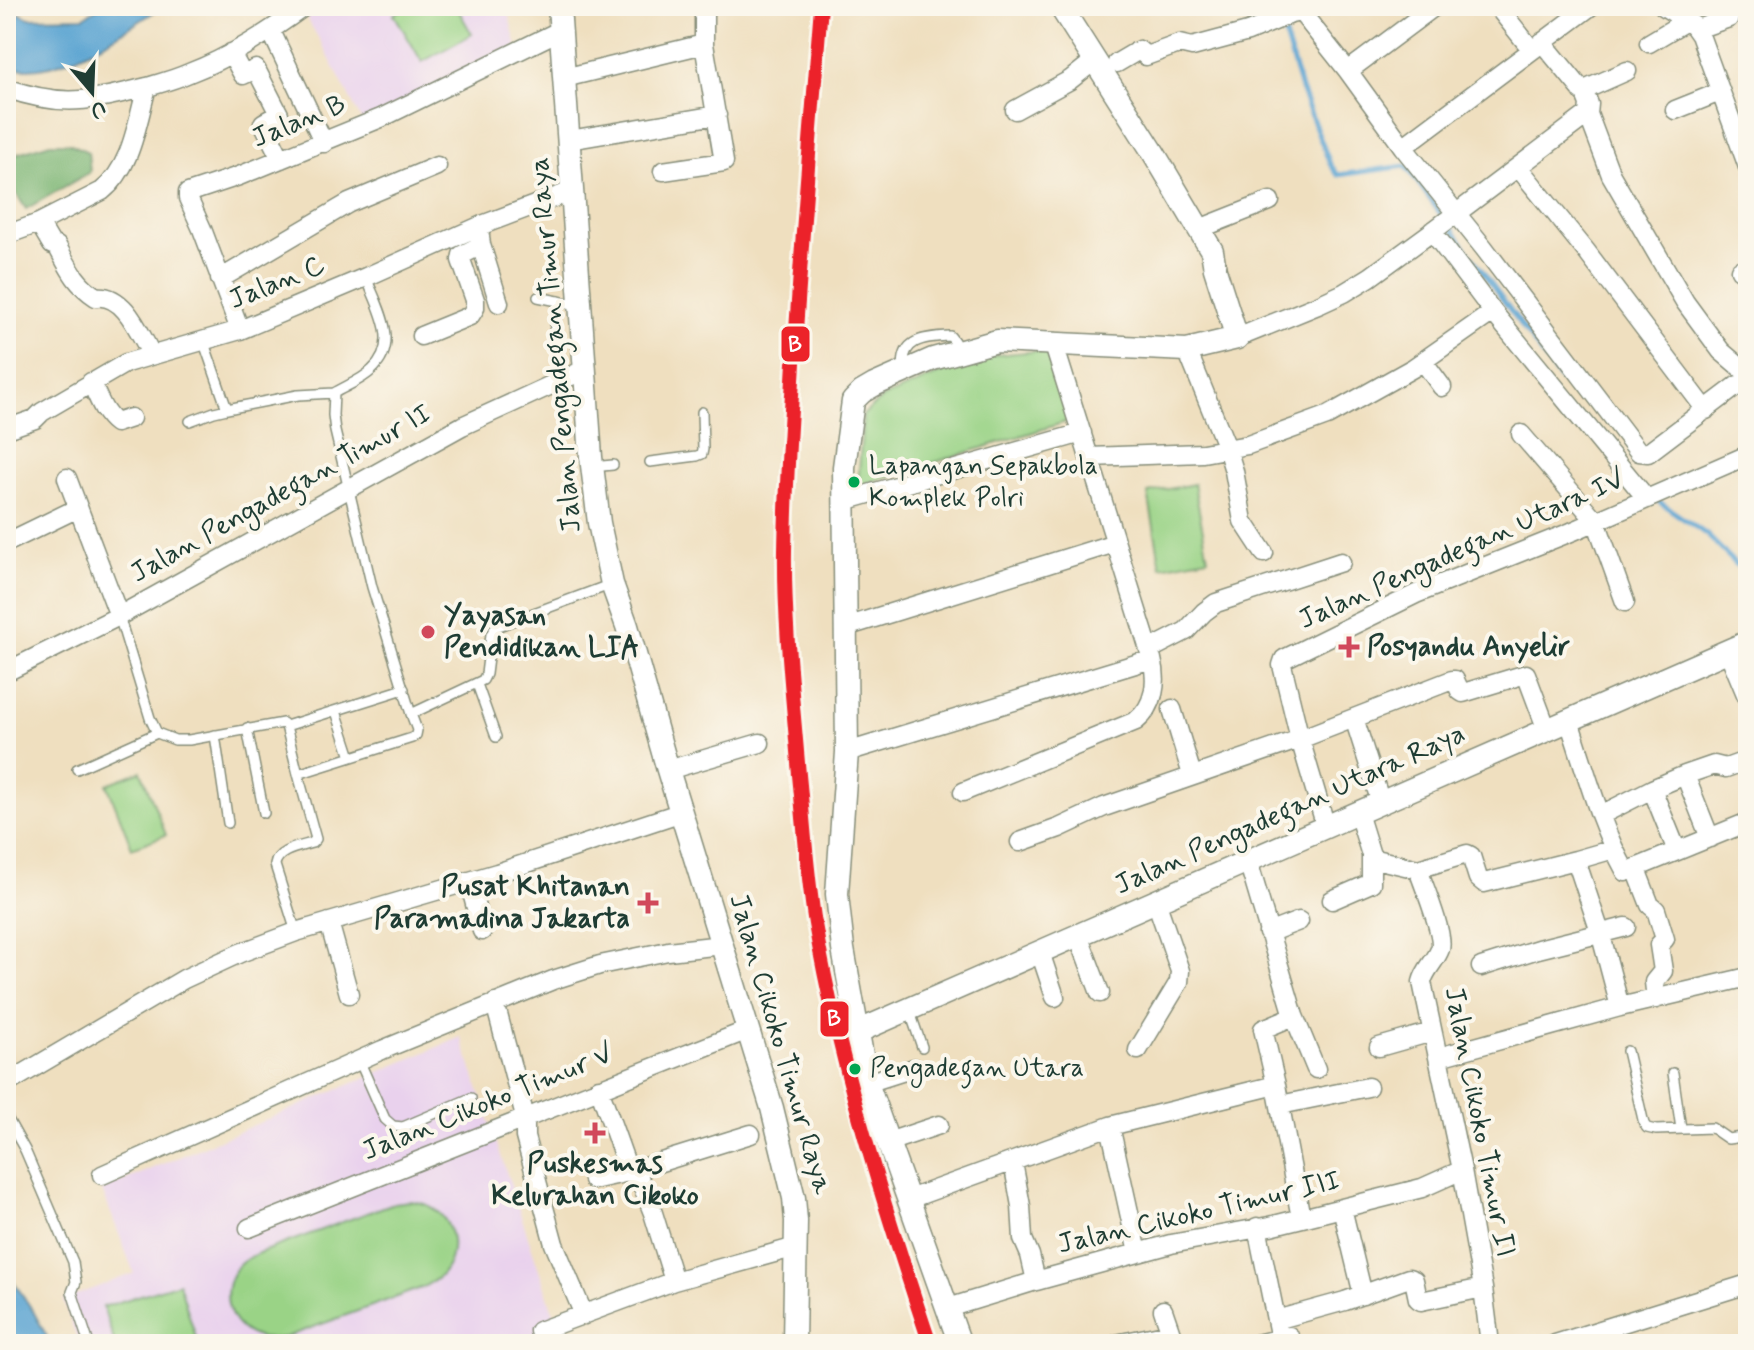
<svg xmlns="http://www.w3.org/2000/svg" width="1754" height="1350" font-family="Mynerve,sans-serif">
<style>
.built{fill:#e9d1ed}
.green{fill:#9ad386;stroke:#5c885d;stroke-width:2}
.forest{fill:#7bb573;stroke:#4d7954;stroke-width:2}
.water{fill:#59a3d1;stroke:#3c7082;stroke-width:2}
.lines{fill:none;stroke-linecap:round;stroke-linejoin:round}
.stream{stroke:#59a3d1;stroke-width:5}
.service-casing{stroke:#878e7a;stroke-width:12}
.minor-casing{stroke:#878e7a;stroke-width:21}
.tertiary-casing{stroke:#878e7a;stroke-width:25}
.service{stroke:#fff;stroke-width:9}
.minor{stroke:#fff;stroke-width:18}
.tertiary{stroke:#fff;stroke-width:22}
.rail-1-casing{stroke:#fbf7ec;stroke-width:20}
.rail-1{stroke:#ec2329;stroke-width:14}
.bus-dot{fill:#00a651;stroke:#fbf7ec;stroke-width:3}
.poi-dot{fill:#d1495b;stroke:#fbf7ec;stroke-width:3}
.labels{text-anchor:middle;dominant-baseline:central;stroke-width:8;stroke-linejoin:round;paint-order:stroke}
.bus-label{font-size:26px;fill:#1f3d34;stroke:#fbf7ec;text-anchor:start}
.street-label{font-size:28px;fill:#1f3d34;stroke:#fbf7ec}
.poi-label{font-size:28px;font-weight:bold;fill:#1f3d34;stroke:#fbf7ec;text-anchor:start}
.line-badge{stroke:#fbf7ec;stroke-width:3}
.badge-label{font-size:22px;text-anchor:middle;font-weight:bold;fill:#fff}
</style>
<rect width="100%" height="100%" fill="#fbf7ec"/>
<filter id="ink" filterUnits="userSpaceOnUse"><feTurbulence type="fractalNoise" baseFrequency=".0125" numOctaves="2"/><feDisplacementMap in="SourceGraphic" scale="16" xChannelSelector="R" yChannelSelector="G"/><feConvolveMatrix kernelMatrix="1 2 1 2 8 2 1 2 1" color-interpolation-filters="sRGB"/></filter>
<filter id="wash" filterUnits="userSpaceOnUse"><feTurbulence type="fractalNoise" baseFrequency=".006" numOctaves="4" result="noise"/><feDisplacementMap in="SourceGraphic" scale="32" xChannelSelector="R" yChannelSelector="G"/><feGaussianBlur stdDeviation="1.8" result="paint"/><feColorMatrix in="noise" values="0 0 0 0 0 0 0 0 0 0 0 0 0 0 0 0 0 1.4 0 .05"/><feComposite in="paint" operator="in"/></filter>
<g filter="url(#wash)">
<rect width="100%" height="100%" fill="#efdfbf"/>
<!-- built -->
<path class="built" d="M321,6H506L517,47L367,131L322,44L305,15Z
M461,1037L564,1344H79L63,1300L134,1273L102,1190Z"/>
<!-- green -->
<path class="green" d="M408,6H456L472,34L422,62L394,14Z
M1046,350L1069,421L858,486L863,415L882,398L958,366L987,356Z
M1194,484L1208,558L1161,567L1148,493Z
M141,771L166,835L132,848L107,784Z
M411,1201C417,1202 424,1203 429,1206C455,1220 460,1255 440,1276C436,1280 429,1283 424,1287L286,1337C275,1339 266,1340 255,1336C225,1326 218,1286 240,1264C244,1260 251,1257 256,1254L394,1203Z
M179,1283L198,1344H115L103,1307Z"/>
<!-- forest -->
<path class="forest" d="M50,143H69L88,152L90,172L26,209L6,178V157Z"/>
<!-- water -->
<path class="water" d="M101,6H164C123,30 54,84 6,65V7L29,18L84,17Z
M6,1270L33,1311L51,1344H6Z"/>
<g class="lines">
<!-- stream -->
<path class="stream" d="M1276,6L1301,89L1330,164L1338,175L1406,166L1443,217
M1449,225L1560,379
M1655,499L1707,535L1748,576"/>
</g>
</g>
<g filter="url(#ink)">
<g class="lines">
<!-- service casing -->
<g class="service-casing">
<path id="service" d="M366,277C378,308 401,343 372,370C362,380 346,386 334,393L333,415L335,431L372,587L411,714
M538,297L578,305
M553,339L559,301
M904,372C899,339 924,337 950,336L954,341L959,351
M227,409L298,395L334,393
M190,421L214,412L227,409L203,340
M650,462L697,456L702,454L703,449L702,412
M592,467L613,465
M119,616L150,718L157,733L175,740H189L283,723L286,726L298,774
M477,684L496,737
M336,711L351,757
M286,726L404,689
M247,728L264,813
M215,735L228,823
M77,769L157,733
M296,932L275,865C277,850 299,847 312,843L316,839L298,774L412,738L416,735L417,730L411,714L483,680L486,674L491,634L496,627L612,584
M909,1009L922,1047
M1627,1051L1644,1124L1647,1128L1656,1130L1712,1128L1728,1139L1742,1137
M359,1060L385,1119L393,1126L403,1127L471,1098
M1673,1073L1681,1129
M6,1116L25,1150L73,1262L76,1282L72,1292L89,1344
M1748,1136L1742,1137L1748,1164"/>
</g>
<!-- minor casing -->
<g class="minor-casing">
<path id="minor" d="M1497,6L1532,50
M1663,6L1693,25L1700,35L1748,167
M1301,12L1348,71L1403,147L1484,248L1639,452L1648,453L1738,385
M1697,29L1729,18
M271,31L324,143
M1649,43L1686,21
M231,53L243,75L256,69L279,114L263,123L281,159
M1117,63L1139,50L1146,56L1179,44L1192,47L1248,32L1291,14L1301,12L1309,6
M1348,71L1435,6
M564,78L704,44
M6,88C62,108 91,101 147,87
M1582,91L1627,71
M1015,110L1070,80L1094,61
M1675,110L1720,92
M1588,114L1611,175L1685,302L1721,351L1748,374
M569,140L717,115
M1403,147L1591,6
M1518,167L1586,251L1706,410
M663,171L724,162L704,44V6
M39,223L52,245L57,246C69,268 75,283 96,297C125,293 140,335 152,355
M1199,229L1270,201
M1432,231L1493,312L1647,499
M6,235L39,223L102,191C132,167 137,122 147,87C161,83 176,79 189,73C231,57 269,32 305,6
M480,236L481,245L499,303
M1740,270L1748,267
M220,279L349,203L437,166
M240,330L202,229L188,198V193L239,176L381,118L561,30
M421,336L470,316L475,308V300L461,260L462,255L481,245
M1237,338L1318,305L1344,293L1370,277L1437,228L1588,114L1589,104L1585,94L1542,42
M1187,350L1227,448L1234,471L1243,521L1264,553
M1423,361L1442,387
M91,382C98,397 103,413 116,423L131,418
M6,429L35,419L42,412L126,363L240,330L366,277L482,225L572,191
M1521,434L1596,521L1625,602
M1089,457L1203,453L1248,445L1327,416L1413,368L1493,312
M67,478L119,616
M844,501L1082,433
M6,543L78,508
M846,640L849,626L1115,543
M1149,650L1186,631L1204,612L1216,603L1341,562
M1728,651L1748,699
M6,672L119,616L462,426L586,369
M1172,709L1192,775
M1354,718L1381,803
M1569,721C1586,771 1600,826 1626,872L1748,822
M847,752L1152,659
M668,770L760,743
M1685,775L1710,838
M1652,789L1677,851
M963,792L1136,721C1155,706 1158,681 1152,659L1053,342
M1358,813L1371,855L1375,859L1418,869C1423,884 1445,936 1440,949C1436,961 1425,969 1422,982L1462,1170L1483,1288L1490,1344
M1601,815L1652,789L1685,775L1714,765L1726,768L1748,760
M1326,827L1300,739L1282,665L1284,659L1416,594L1571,532L1748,455
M1020,842L1059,828L1104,807L1300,739L1452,680H1455L1460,691L1463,693L1526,674L1547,730
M1576,860L1600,932L1620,1007
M1248,861L1294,1016L1263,1029L1276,1085
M1418,869L1467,854L1471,856L1478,878L1484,883L1576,860L1614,849
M1636,869L1650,905L1656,910L1665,939L1659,945L1663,971L1654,982L1656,999
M469,881L482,931
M1332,900L1371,883V855
M329,922L349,994
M1268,933L1299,921
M1078,935L1100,993
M1040,952L1055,997
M1481,967L1538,949L1626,927
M495,1003L525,1117V1137L554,1244L584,1315
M1294,1016L1316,1069
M1379,1047L1432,1032
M1138,1050L1179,982L1180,971L1156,901
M1439,1057L1620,1007L1748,977
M867,1083L914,1068
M6,1084L184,979L240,953L296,932L497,873L682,812
M599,1088L629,1172
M1280,1105L1368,1087
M1110,1126L1138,1253
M888,1142L939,1125
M1013,1162L1021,1206L1023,1239L1030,1255L1036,1281
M636,1170L653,1213L674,1281
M102,1175L382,1050L553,980L600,965L668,951L722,945
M593,1180L629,1172L751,1134
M909,1199L1110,1126L1276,1085L1301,1218
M1342,1208L1363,1295
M1257,1227L1280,1339
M249,1228L748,1030
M948,1308L1036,1281L1171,1244L1270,1226L1422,1188L1462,1170
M1163,1310L1174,1342
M1276,1320L1345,1301L1409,1278L1414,1280L1418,1299L1421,1301L1483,1288
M539,1331L674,1281L796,1247
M1116,1344L1170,1333
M1257,1344L1289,1336
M1555,1344L1748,1284"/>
</g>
<!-- tertiary casing -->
<g class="tertiary-casing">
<path id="tertiary" d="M559,6L591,457L599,523L612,584L627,626L668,770L772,1108L794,1198L796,1221L794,1344
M857,1032L1748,642
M960,1344L867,1083L843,949L837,894L847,752L844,467L853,401L862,392L874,385L933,359L997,341L1187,350L1237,338L1215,269L1212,251L1153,152L1060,6"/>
</g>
<!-- service -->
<use href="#service" class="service"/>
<!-- minor -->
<use href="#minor" class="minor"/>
<!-- tertiary -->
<use href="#tertiary" class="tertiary"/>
<!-- rail-1 casing -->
<g class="rail-1-casing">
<path id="rail-1" d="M821,6C811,131 800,255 793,380C789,436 786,493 785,550C784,625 793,700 799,775C804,824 807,874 815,924C840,1068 884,1206 930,1344"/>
</g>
<!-- rail-1 -->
<use href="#rail-1" class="rail-1"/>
</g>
</g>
<!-- markers -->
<g class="bus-dot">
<circle cx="854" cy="482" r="7"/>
<circle cx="855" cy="1069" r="7"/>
</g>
<g class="poi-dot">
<circle cx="428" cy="632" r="8"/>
<path d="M1345 635h8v8h8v8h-8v8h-8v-8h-8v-8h8z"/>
<path d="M644 891h8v8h8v8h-8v8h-8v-8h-8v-8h8z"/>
<path d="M591 1121h8v8h8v8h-8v8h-8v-8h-8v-8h8z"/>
</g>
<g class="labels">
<!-- bus labels -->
<g class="bus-label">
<text x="869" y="467">Lapangan Sepakbola<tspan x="869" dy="32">Komplek Polri</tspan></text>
<text x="870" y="1069">Pengadegan Utara</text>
</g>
<!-- street labels -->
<g class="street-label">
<text transform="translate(299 122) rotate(-22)">Jalan B</text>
<text transform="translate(277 283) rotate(-22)">Jalan C</text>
<text transform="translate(556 345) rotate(-95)">Jalan Pengadegan Timur Raya</text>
<text transform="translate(281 494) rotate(-29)">Jalan Pengadegan Timur II</text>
<text transform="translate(1462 550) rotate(-24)">Jalan Pengadegan Utara IV</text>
<text transform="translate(1290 810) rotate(-24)">Jalan Pengadegan Utara Raya</text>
<text transform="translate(780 1044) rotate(74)">Jalan Cikoko Timur Raya</text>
<text transform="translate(488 1103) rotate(-22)">Jalan Cikoko Timur V</text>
<text transform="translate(1479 1122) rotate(79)">Jalan Cikoko Timur II</text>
<text transform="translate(1199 1213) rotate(-13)">Jalan Cikoko Timur III</text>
</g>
<!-- poi labels -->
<g class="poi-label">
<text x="444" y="616">Yayasan<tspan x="444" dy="32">Pendidikan LIA</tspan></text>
<text x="1367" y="647">Posyandu Anyelir</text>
<text x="630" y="887" text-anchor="end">Pusat Khitanan<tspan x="630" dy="32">Paramadina Jakarta</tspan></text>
<text x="595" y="1164" text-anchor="middle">Puskesmas<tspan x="595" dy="32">Kelurahan Cikoko</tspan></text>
</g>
</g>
<g class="line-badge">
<rect x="780" y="325" width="31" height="38" rx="8" fill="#ec2329"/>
<rect x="819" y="1000" width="31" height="38" rx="8" fill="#ec2329"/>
</g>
<g class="badge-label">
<text x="795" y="352">B</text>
<text x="834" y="1026">B</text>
</g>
<!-- margin -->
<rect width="1754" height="1350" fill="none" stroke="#fbf7ec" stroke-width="32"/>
<!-- north arrow -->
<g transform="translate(92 92) rotate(161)" stroke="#fbf7ec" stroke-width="6" paint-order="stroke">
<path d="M0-6L14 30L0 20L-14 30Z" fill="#1f3d34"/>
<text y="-12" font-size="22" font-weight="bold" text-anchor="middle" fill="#1f3d34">U</text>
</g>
</svg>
